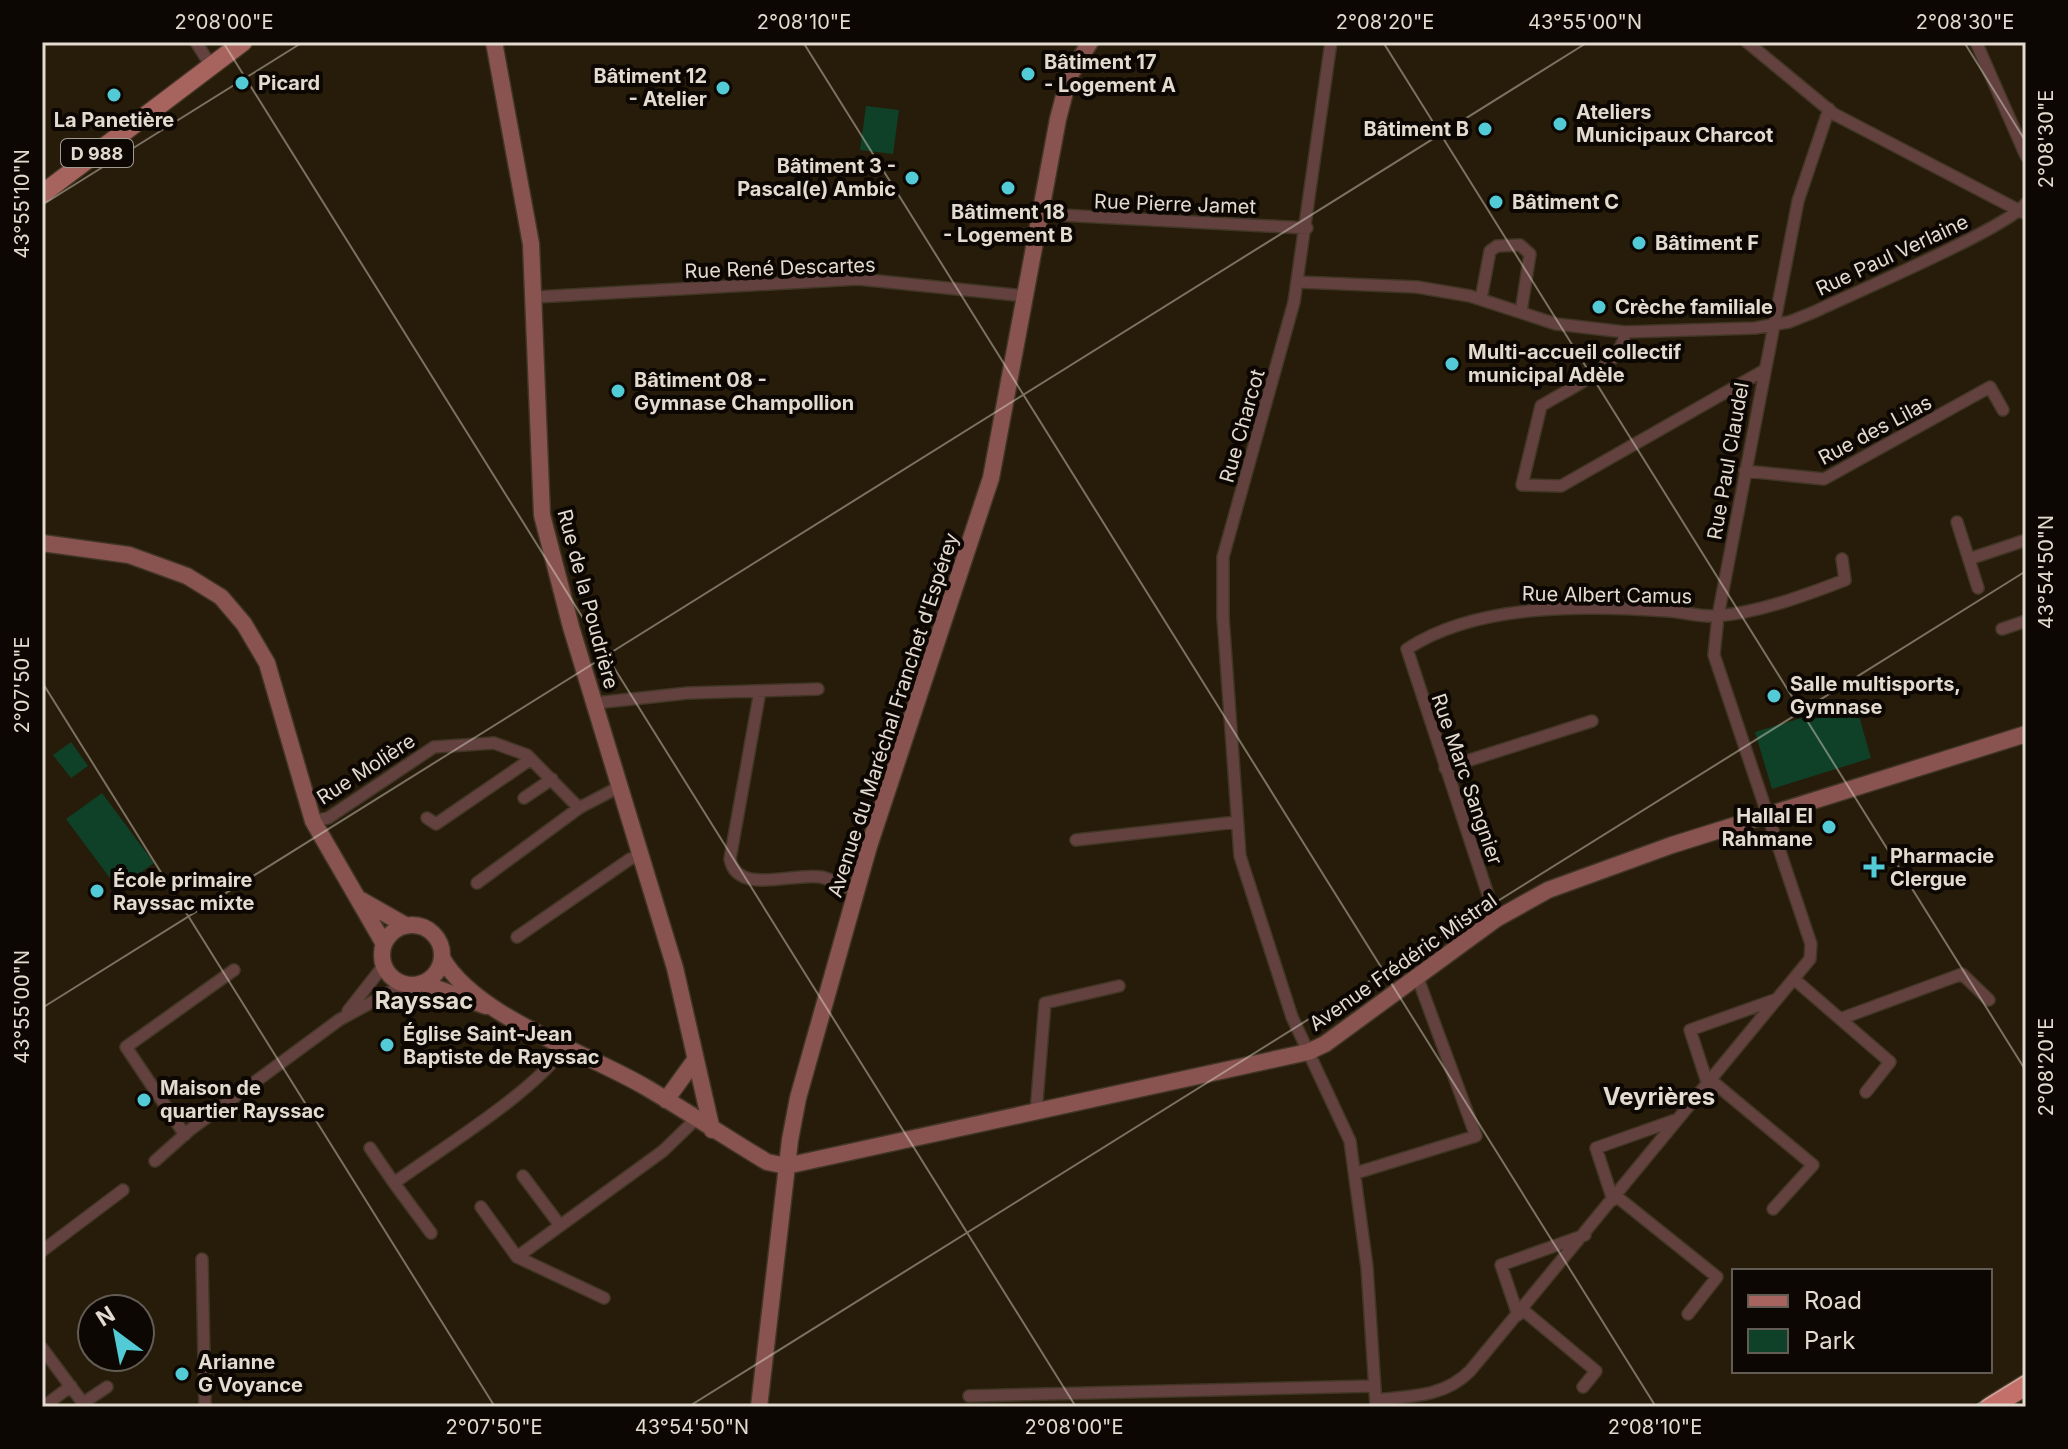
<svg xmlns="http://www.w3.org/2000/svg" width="2068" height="1449" font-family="Inter,sans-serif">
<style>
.green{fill:#0f4128}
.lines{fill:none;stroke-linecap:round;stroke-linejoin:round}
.stream{stroke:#4e8b97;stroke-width:4}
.street-casing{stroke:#413625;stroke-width:14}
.secondary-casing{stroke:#413625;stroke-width:19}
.primary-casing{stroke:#413625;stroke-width:21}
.highway-casing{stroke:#413625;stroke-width:23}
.street{stroke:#63413e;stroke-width:11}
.secondary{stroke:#895450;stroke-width:16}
.primary{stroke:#a7635d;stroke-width:18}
.highway{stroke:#c27069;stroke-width:20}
.ticks{fill:none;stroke:#e3dbd0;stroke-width:2;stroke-opacity:0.45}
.poi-dot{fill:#52cbd7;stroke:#0c0702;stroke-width:3}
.labels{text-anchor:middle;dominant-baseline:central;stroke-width:8;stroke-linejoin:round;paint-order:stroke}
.shield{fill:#0c0702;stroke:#a29b92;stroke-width:2}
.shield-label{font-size:18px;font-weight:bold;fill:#e3dbd0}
.poi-label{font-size:20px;font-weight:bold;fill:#e3dbd0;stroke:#0c0702;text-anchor:start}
.street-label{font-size:20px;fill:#e3dbd0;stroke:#0c0702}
.quarter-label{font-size:24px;font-weight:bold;fill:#e3dbd0;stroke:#0c0702}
.neatline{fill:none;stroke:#e3dbd0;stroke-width:3}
.ticks-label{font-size:20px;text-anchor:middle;fill:#e3dbd0}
</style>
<rect width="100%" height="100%" fill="#271b09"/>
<!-- green -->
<path class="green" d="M866,106L899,110L893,154L860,150Z
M1855,702L1871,758L1772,789L1755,732Z
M71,742L88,766L71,778L53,755Z
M102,793L154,863L118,889L66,819Z"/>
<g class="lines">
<!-- stream -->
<path class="stream" d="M1894,1407H1905"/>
<!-- street casing -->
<g class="street-casing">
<path id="street" d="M196,42L211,66
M1331,42L1294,302L1223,557V617L1240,856L1292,1017L1350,1141L1367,1267L1376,1405
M1747,42L1834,114L2024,213
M1976,42L2026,156
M1041,214L1307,228
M1298,282L1417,287L1470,296L1556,324L1625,332L1755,328L1789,322L1814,312C1849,295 2012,226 2026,203
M536,297L858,279L1026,296
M1481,299L1490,251L1497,246L1520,245L1530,254L1521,312
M1625,332C1621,368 1569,388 1541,406L1522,485L1561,486L1763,371
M1745,471L1824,479L1990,387L2003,410
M1957,522L1978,588
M1969,559L2026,540
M2002,629L2026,621
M760,691L730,859C737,896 794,872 821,877C832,879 845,887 856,891
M595,703L688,693L818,689
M1445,768L1592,721
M524,798L552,779
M427,818L436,824L531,759
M313,821L328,818L434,747L494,743L527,755L579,808L619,787
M1076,840L1237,822
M477,883L579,808
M1496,919L1407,649C1476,603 1586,605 1668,611C1684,612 1700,617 1716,616C1758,613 1806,595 1845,580L1842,559
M517,937L630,859L641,856
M1794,979L1890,1062L1866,1092
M348,1011L384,965
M1840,1019L1962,974L1989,1000
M1712,1081L1813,1165L1773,1209
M1708,1085L1690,1030L1777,999
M1036,1112L1045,1003L1119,986
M185,1135L126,1047L234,970
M370,1148L394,1183
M155,1161L191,1129L339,1020L405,984
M1356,1173L1476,1136L1417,976
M523,1176L559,1224
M1616,1196L1717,1277L1688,1314
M1613,1200L1596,1148L1678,1119
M481,1207L517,1257
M431,1233L394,1183C439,1150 539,1089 565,1046
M42,1251L123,1190
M202,1259L205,1407
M604,1298L517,1257L663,1151L696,1119
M1523,1310L1596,1371L1583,1387
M1518,1315L1501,1265L1585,1235
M42,1348L83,1403L107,1387
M969,1396L1375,1386
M1376,1400C1412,1396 1444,1397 1470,1371L1810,959L1811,944L1714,655L1718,616L1798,201L1829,109
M43,1407L71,1386"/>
</g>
<!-- secondary casing -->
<g class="secondary-casing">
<path id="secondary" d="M494,42L531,244L542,515L571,627L675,968L712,1130
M42,543L129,555L187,576L221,597L244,624L267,663L313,821L384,944
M361,900L405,925
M382 955a30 30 0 1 1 60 0a30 30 0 1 1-60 0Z
M442,958C476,1018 589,1053 647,1088C688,1112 727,1138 767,1162L786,1166L1308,1052L1325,1044L1496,919L1548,890L1672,845L2026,734
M422,983L486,1006
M666,1100L695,1060
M759,1407L790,1140L798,1098L869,846L991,478L1058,119L1069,77L1090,42"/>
</g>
<!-- primary casing -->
<g class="primary-casing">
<path id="primary" d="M42,194L243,42"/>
</g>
<!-- highway casing -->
<g class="highway-casing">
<path id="highway" d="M1990,1407L2026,1385"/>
</g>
<!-- street -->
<use href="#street" class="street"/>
<!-- secondary -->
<use href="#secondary" class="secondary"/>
<!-- primary -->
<use href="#primary" class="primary"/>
<!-- highway -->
<use href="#highway" class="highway"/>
</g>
<!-- ticks -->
<path class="ticks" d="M223,42L1076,1407M803,42L1656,1407M1383,42L2026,1071M1964,42L2026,142M42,205L303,42M42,682L495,1407M42,1008L1588,42M688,1407L2026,571M1973,1407L2026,1374"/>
<!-- markers -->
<g class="poi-dot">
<circle cx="1028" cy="74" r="8"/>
<circle cx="242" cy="83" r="8"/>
<circle cx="723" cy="88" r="8"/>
<circle cx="114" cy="95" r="8"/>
<circle cx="1560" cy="124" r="8"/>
<circle cx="1485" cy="129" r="8"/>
<circle cx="912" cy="178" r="8"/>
<circle cx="1008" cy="188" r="8"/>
<circle cx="1496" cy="202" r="8"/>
<circle cx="1639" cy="243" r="8"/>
<circle cx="1599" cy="307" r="8"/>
<circle cx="1452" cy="364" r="8"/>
<circle cx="618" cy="391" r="8"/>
<circle cx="1774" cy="696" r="8"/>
<circle cx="1829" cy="827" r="8"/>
<path d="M1870 855h8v8h8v8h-8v8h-8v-8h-8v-8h8z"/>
<circle cx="97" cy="891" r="8"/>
<circle cx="387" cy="1045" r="8"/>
<circle cx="144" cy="1100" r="8"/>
<circle cx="182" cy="1374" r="8"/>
</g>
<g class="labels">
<!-- shield labels -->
<rect class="shield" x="61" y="139" width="72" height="28" rx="6"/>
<g class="shield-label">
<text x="97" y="153">D 988</text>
</g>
<!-- poi labels -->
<g class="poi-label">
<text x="1044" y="62">Bâtiment 17<tspan x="1044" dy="23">- Logement A</tspan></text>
<text x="707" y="76" text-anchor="end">Bâtiment 12<tspan x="707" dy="23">- Atelier</tspan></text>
<text x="258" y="83">Picard</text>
<text x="1576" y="112">Ateliers<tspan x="1576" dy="23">Municipaux Charcot</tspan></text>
<text x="114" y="120" text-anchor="middle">La Panetière</text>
<text x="1469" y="129" text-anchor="end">Bâtiment B</text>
<text x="896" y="166" text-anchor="end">Bâtiment 3 -<tspan x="896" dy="23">Pascal(e) Ambic</tspan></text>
<text x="1512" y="202">Bâtiment C</text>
<text x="1008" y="212" text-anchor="middle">Bâtiment 18<tspan x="1008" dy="23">- Logement B</tspan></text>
<text x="1655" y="243">Bâtiment F</text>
<text x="1615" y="307">Crèche familiale</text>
<text x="1468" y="352">Multi-accueil collectif<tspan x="1468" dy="23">municipal Adèle</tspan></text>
<text x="634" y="380">Bâtiment 08 -<tspan x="634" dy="23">Gymnase Champollion</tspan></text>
<text x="1790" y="684">Salle multisports,<tspan x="1790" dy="23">Gymnase</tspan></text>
<text x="1813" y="816" text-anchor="end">Hallal El<tspan x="1813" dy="23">Rahmane</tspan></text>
<text x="1890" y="856">Pharmacie<tspan x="1890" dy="23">Clergue</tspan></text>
<text x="113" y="880">École primaire<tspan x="113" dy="23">Rayssac mixte</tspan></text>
<text x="403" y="1034">Église Saint-Jean<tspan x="403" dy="23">Baptiste de Rayssac</tspan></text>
<text x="160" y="1088">Maison de<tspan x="160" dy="23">quartier Rayssac</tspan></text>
<text x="198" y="1362">Arianne<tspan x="198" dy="23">G Voyance</tspan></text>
</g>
<!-- street labels -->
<g class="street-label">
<text transform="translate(1175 204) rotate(2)">Rue Pierre Jamet</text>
<text transform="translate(1892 255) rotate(-25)">Rue Paul Verlaine</text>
<text transform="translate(780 268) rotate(-2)">Rue René Descartes</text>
<text transform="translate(1242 426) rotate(-74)">Rue Charcot</text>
<text transform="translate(1875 430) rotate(-28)">Rue des Lilas</text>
<text transform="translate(1728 461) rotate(-80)">Rue Paul Claudel</text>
<text transform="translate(1607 595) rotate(1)">Rue Albert Camus</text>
<text transform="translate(588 599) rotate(75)">Rue de la Poudrière</text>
<text transform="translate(893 715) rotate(-72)">Avenue du Maréchal Franchet d'Espérey</text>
<text transform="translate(366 769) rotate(-33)">Rue Molière</text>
<text transform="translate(1467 779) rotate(71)">Rue Marc Sangnier</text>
<text transform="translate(1403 962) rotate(-35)">Avenue Frédéric Mistral</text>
</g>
<!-- quarter labels -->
<g class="quarter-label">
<text x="424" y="1000">Rayssac</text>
<text x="1659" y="1096">Veyrières</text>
</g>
</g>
<!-- border -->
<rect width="2068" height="1449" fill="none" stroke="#0c0702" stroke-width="88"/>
<!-- legend -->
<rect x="1732" y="1269" width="260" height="104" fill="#0c0702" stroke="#625c54" stroke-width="2"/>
<rect x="1748" y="1295" width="40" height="12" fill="#a7635d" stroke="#625c54" stroke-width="2"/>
<text x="1804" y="1309" font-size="24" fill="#e3dbd0">Road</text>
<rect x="1748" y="1329" width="40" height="24" fill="#0f4128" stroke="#625c54" stroke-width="2"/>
<text x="1804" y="1349" font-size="24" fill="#e3dbd0">Park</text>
<!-- north arrow -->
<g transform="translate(116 1333) rotate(328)"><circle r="38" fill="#0c0702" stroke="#625c54" stroke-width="2"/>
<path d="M0-6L14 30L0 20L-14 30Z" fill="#52cbd7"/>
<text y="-12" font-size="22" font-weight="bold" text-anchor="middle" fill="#e3dbd0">N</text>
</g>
<rect x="44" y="44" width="1980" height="1361" class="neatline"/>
<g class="ticks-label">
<text x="224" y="29">2°08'00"E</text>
<text x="804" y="29">2°08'10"E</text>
<text x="1385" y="29">2°08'20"E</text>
<text x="1585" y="29">43°55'00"N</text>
<text x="1965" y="29">2°08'30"E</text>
<text transform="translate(2046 139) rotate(-90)" y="7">2°08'30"E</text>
<text transform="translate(22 204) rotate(-90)" y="7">43°55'10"N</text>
<text transform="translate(2046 572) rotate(-90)" y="7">43°54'50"N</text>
<text transform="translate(22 685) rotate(-90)" y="7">2°07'50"E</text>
<text transform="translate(22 1007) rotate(-90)" y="7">43°55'00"N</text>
<text transform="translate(2046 1067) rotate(-90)" y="7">2°08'20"E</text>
<text x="494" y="1434">2°07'50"E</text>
<text x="692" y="1434">43°54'50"N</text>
<text x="1074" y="1434">2°08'00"E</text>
<text x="1655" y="1434">2°08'10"E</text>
</g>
</svg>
